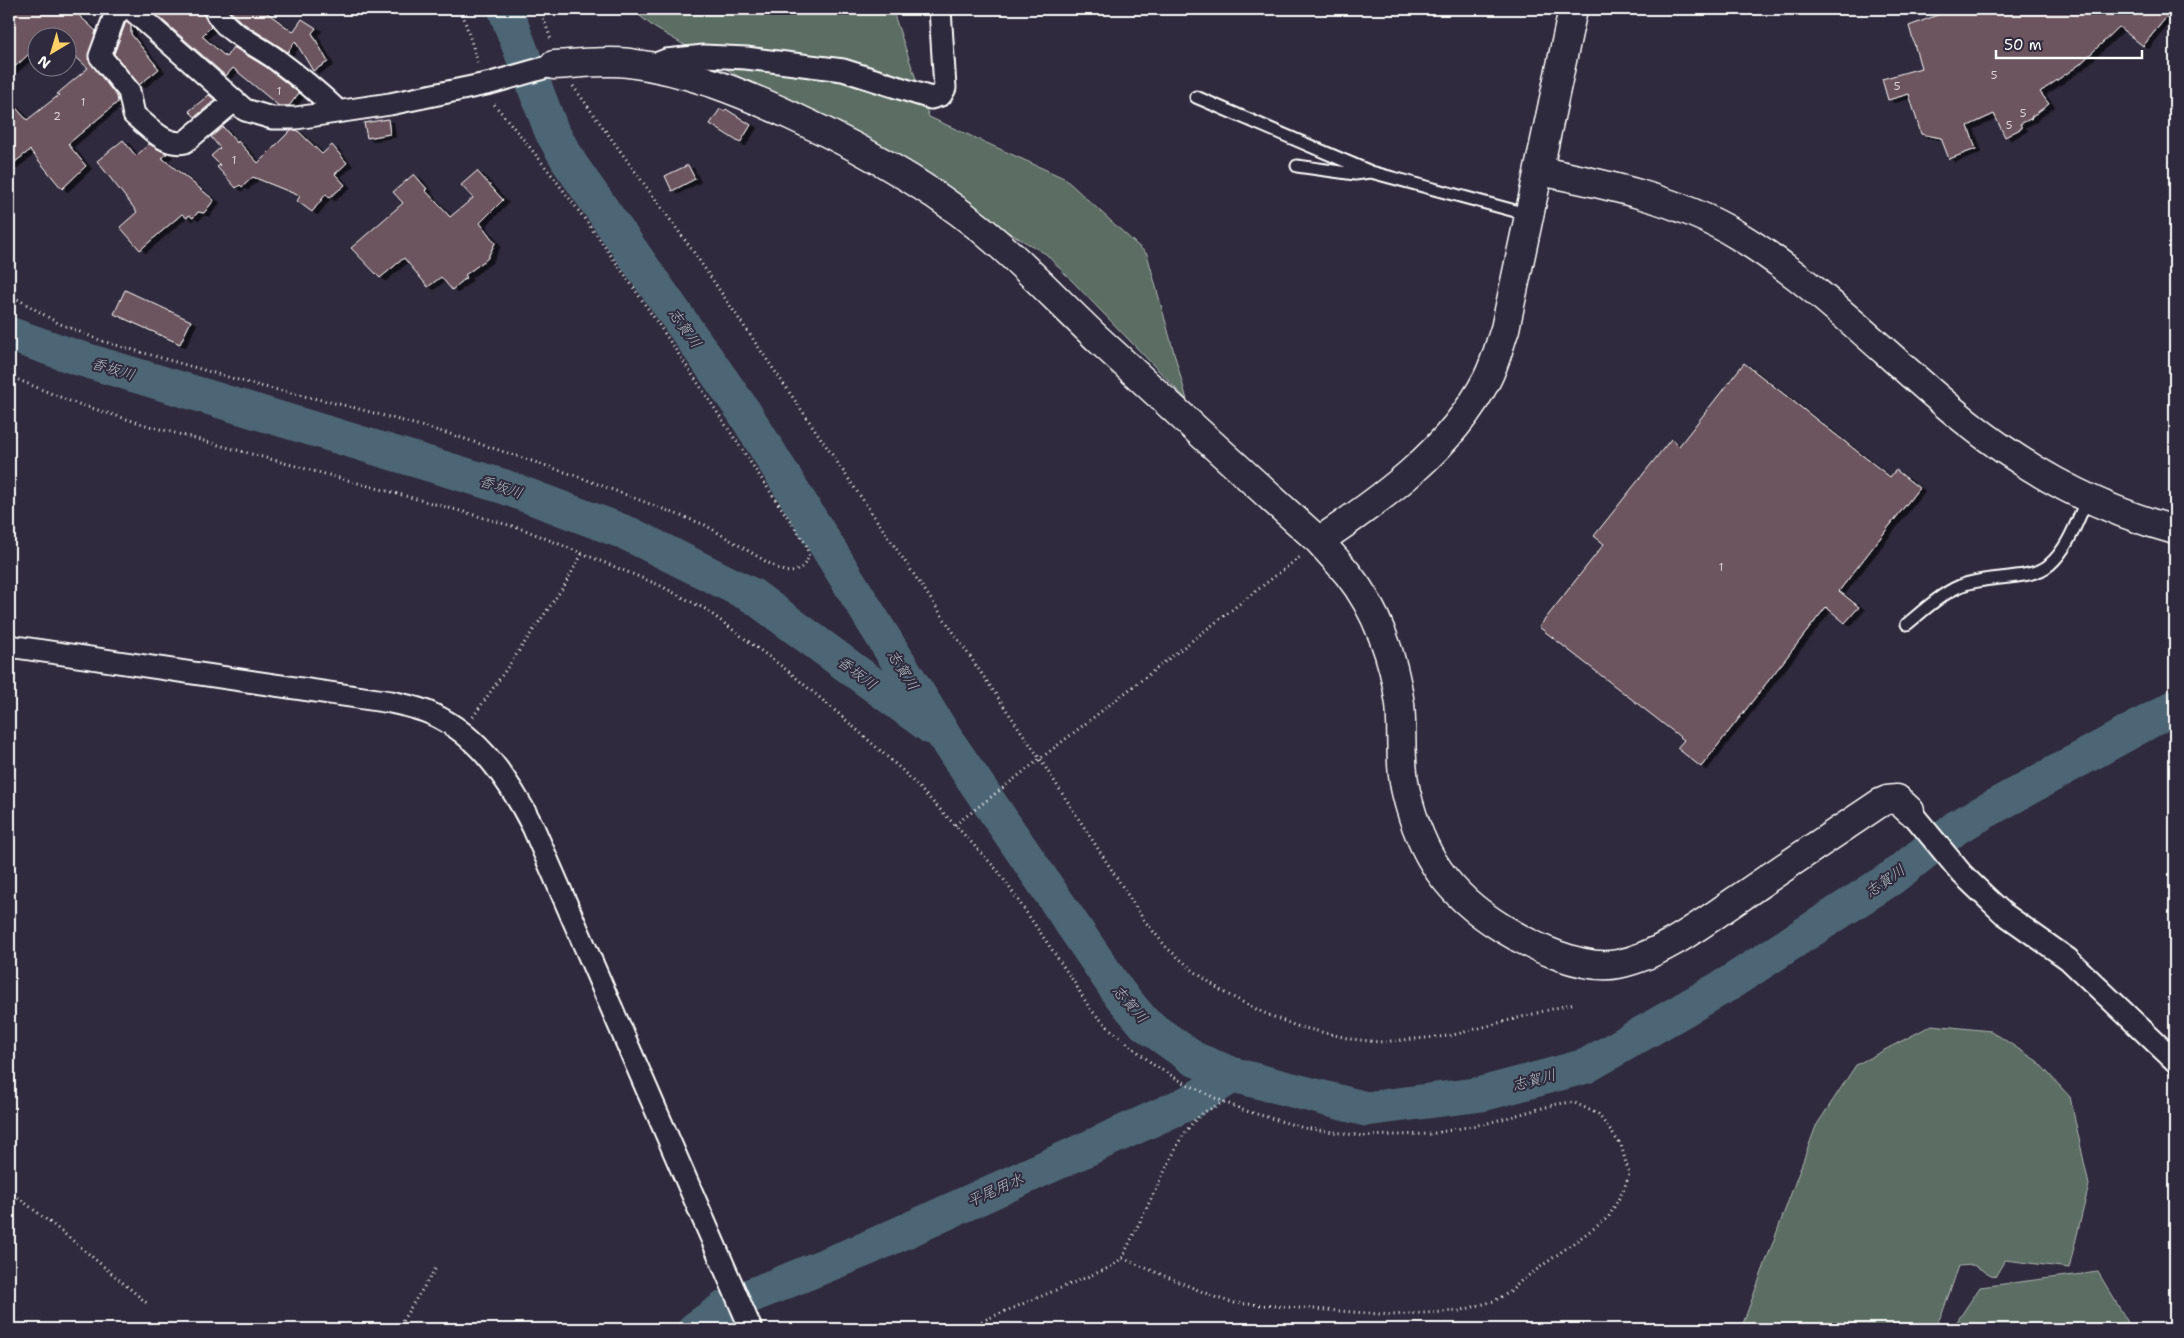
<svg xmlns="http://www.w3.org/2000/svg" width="2184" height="1338" font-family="'Shantell Sans','Klee One',sans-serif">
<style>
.green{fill:#5c6d64;stroke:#aeb6b2}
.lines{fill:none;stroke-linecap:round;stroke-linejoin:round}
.river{stroke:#4d6675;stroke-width:35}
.building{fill:#6d555e;stroke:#fff;filter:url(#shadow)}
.lane-casing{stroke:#fff;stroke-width:15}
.street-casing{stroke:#fff;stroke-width:25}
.secondary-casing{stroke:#fff;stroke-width:31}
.path{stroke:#fff;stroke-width:3;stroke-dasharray:1 4;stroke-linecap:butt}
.lane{stroke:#2f2a3d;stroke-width:11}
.street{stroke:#2f2a3d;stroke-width:21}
.secondary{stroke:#2f2a3d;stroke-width:28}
.labels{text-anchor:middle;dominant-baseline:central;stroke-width:4;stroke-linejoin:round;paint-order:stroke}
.number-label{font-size:11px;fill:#dad4d7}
.water-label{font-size:15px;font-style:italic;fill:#afbac1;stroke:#2f2a3d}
</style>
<defs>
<filter id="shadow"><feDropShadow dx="5.5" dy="3" stdDeviation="0" flood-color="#0009"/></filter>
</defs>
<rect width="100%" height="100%" fill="#2f2a3d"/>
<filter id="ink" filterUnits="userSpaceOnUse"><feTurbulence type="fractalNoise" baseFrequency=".02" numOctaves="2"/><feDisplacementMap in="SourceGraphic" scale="10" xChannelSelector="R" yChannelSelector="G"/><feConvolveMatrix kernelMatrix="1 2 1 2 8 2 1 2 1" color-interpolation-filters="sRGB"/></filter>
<g filter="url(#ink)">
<!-- green -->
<path class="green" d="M631,9H892L929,117L1064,178L1147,254L1187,400L1046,254L655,28Z
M1932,1025L1991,1031L2037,1061L2070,1097L2089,1185L2069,1268L2005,1260L1995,1277L1973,1265L1959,1266L1942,1314L1934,1329H1741L1816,1126L1856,1065Z
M2098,1272L2132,1329H1952L1980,1287Z"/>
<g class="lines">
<!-- river -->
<path class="river" d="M505,9L552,132L571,165L744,412L946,739L1119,993L1145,1024L1194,1059L1234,1075L1366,1109L1482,1094L1586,1066L1728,984L1893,877L1957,827L2175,707
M9,334L75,357L505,487L629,534L753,596L931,727
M750,1296L866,1249L1188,1103L1234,1075
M695,1329L726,1307"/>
</g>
<!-- building -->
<path class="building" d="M9,9H72L96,31L88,59L117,97L118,102L68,144L86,166L62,189L30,150L9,167V100L27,120L59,95L57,94L88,68L68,50V38H38V46L9,72Z
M150,9H202L211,27L202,36L226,57L233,47L266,67L299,93L289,106H279L233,68L226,76Z
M229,9H262L293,32L302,19L316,28L312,33L328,62L313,71L295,41L288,52L240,21Z
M1953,9H2173L2143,46L2119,27L2079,65L2040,92L2049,104L2031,117L2032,118L2020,124L2022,128L2005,137L1994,114L1968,126L1976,149L1949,159L1941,138L1921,134L1909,94L1888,100L1882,79L1921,68L1909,26Z
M126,22L131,26V34L159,69L139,85L114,54Z
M209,95L215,100L195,117L189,111Z
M720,109L724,111L726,109L751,125L740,143L710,124Z
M388,119L390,134L367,138L364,123Z
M223,127L237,143L238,141L258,163L291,130H297L322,154L332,145L347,163L335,174L345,185L329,198L326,194L312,212L297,201L300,196L253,177L242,187L240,185L236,188L217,167L220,165L211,156L220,148L211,137Z
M123,140L136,156L149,144L167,154L162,158L214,200L204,213L198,212L193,218L189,215L187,218L182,214L140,250L120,227L137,212L97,161Z
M688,165L695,179L672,191L665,176Z
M477,171L503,200L480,223L495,243L487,259L465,275L467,277L452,290L441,277L428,287L404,258L380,278L351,248L403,203L393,192L414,174L427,189L425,190L450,217L473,198L461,185Z
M125,290L191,321L180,344L114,314Z
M1744,363L1890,477L1896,470L1919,488L1839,591L1859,607L1845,623L1826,607L1701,767L1677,748L1684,740L1539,627L1604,544L1594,536L1671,439L1679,446Z"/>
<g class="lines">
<!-- lane casing -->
<g class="lane-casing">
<path id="lane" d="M1196,97L1371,172L1530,215
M1297,166L1355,174L1370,172
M1907,624C1924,610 1941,594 1960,586C1984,575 2031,581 2049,565C2068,549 2077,521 2087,499"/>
</g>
<!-- street casing -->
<g class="street-casing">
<path id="street" d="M122,9L115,15L100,56L129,91L134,115C148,126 165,147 185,142L234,101
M131,9L245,110L272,118H296L390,104L491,83L554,65
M214,9C226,33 252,42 273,57C296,74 317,91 338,111
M651,66L666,60L704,56L746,58L843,70L931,98L941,95L945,88L940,9
M9,646L391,702C404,705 419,708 432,714C479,735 510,782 533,827L751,1329
M1910,811L1962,874L1985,896L2003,913L2068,959L2175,1061"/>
</g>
<!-- secondary casing -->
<g class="secondary-casing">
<path id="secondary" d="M554,65C579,64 604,60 629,63C686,70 740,92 792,116C866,150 940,191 1001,246C1035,276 1066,309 1099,340C1172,407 1245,475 1319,541C1329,552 1339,563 1348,574C1377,610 1394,659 1400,704C1403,733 1399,764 1406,792C1421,855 1447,894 1502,928C1531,946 1583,971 1618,964C1661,956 1705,921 1741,897C1787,865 1834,834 1880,803L1887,800L1897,799L1910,811
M1540,171C1605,184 1680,200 1737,235C1820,285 1888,358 1963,419C2026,470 2097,509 2175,530
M1319,541C1383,498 1450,450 1487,379C1495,364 1499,346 1505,329L1573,9"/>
</g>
<!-- path -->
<path class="path" d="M461,9L479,66
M540,9L552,42
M573,86L690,247L1040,759L1144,920L1167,948L1194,971L1223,992L1262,1012L1296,1026L1351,1039L1379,1042L1449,1036L1575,1003
M9,294L58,323L102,341L256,385L352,407L450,434L574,475L705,525L777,568C793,576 801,571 809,557L806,544C703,396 611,240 493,103
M9,376L72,402L149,426L464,512L525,530L659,585L705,609L788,671L839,714L902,770L955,825L998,871L1074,982L1090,1009L1110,1029L1154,1065L1177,1079L1215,1098L1243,1110L1304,1128L1363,1136L1430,1134L1488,1123L1557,1104L1573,1102L1598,1114L1621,1145L1629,1174L1624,1189L1608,1218L1521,1281L1510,1292L1494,1301L1459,1311L1392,1315L1235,1303L1217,1298L1122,1258
M473,717L564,586L582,554
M955,825L1301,556
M9,1193L15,1195L71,1239L148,1304
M397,1329L436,1268
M963,1329L1111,1267L1122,1258L1180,1140L1193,1122L1204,1112L1224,1102"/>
<!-- lane -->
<use href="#lane" class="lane"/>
<!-- street -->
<use href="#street" class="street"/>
<!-- secondary -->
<use href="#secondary" class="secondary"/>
</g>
</g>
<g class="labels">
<!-- number labels -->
<g class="number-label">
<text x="1994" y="75">5</text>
<text x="1897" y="86">5</text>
<text x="279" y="91">1</text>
<text x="83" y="102">1</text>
<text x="2023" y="113">5</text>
<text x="57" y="116">2</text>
<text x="2009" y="125">5</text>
<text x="234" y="160">1</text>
<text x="1721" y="567">1</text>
</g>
<!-- water labels -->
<g class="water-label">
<text transform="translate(685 328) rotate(55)">志賀川</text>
<text transform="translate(113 369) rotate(17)">香坂川</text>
<text transform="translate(501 487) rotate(18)">香坂川</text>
<text transform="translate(903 670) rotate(58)">志賀川</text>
<text transform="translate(857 673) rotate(37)">香坂川</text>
<text transform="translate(1885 881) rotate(-35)">志賀川</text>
<text transform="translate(1130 1004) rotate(49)">志賀川</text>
<text transform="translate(1534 1080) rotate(-15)">志賀川</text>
<text transform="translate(995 1190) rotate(-24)">平尾用水</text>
</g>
</g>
<!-- margin -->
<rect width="2184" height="1338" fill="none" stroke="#2f2a3d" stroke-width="30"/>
<rect x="15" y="15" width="2154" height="1308" fill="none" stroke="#fff" stroke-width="2" filter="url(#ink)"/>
<!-- north arrow -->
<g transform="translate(52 52) rotate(218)"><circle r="24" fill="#2f2a3d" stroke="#827f8b"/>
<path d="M0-4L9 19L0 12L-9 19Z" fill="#ffd166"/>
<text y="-8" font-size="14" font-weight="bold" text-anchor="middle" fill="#ffffff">N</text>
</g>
<!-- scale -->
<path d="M1996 50v8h146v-8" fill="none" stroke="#ffffff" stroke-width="2.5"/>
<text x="2004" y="50" font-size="15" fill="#ffffff" stroke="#2f2a3d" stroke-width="4" paint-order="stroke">50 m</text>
</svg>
